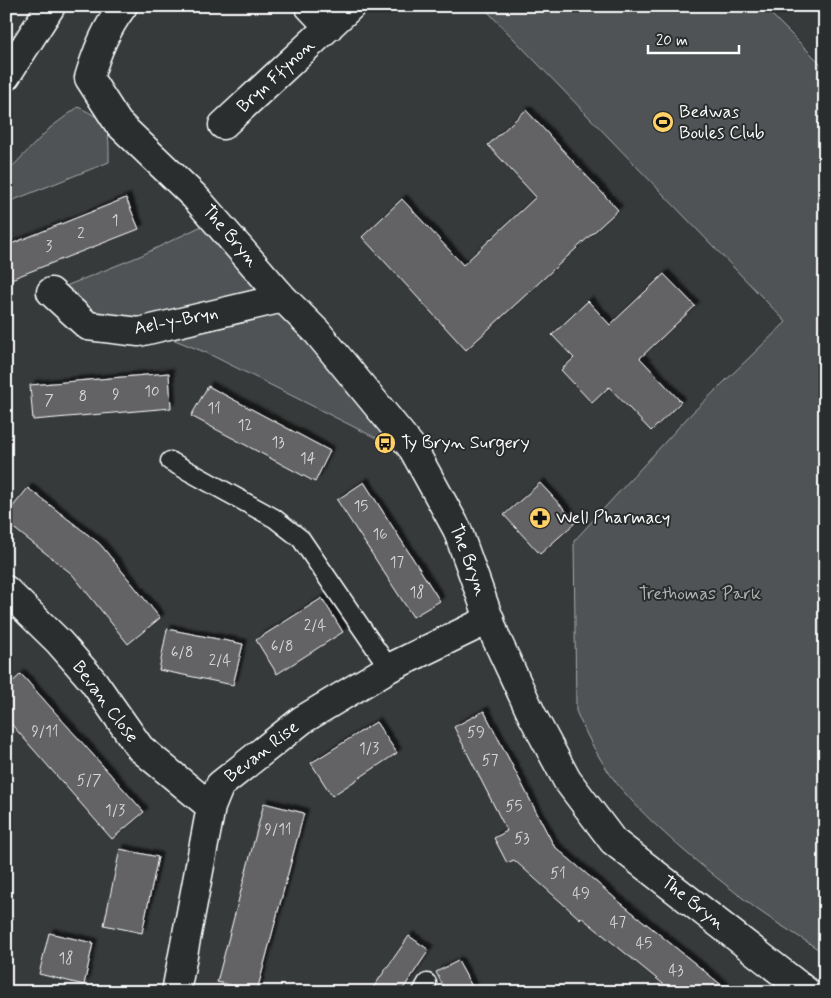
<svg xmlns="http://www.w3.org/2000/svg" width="831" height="998" font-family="Mynerve,sans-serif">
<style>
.green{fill:#505354;stroke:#a8a9aa}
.building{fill:#636465;stroke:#fff;filter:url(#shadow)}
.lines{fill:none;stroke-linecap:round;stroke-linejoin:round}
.lane-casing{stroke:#fff;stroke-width:21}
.street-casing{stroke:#fff;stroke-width:31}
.primary-casing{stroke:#fff;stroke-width:31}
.lane{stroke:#2a2d2e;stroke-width:18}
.street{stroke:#2a2d2e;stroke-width:28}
.primary{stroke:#2a2d2e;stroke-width:28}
.labels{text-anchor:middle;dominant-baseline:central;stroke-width:4;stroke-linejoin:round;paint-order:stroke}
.number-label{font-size:15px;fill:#d8d8d8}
.street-label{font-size:18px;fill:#fff;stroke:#2a2d2e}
.poi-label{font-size:18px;fill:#fff;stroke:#2a2d2e;text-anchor:start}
.park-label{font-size:18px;fill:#b0b2b2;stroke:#2a2d2e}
</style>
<defs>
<filter id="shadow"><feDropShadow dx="4.5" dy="-4.5" stdDeviation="1" flood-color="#0009"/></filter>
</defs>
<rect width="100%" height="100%" fill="#373a3b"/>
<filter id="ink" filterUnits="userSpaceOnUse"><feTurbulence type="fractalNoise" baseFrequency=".02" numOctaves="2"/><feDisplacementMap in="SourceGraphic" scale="10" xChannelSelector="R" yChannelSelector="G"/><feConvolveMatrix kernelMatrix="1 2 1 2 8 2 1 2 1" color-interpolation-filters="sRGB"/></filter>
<g filter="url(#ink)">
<!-- green -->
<path class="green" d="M491,6H763L825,68V954C803,938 780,926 758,910C714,876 660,834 624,792C605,771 587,737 576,711L574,541L688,417L786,322L487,11Z
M78,107C110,122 109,127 109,162L6,203V173L50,128Z
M216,219L401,433L376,438L207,353L150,330H111L51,292L140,256Z"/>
<!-- building -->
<path class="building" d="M526,110L618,210L466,350L362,237L402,199L463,265L536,197L488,145Z
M126,198L139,229L6,281V246Z
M664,274L695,306L640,358L681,402L651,431L609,387L592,403L561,370L574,358L552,335L588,301L610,325Z
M169,373L171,408L33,420L30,385Z
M208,386L330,451L315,482L191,416Z
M364,482L440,601L413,617L337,500Z
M540,483L576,522L540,554L504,515Z
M28,488L100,544L160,618L128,644L72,574L6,522V515Z
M322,598L343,632L277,674L256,640Z
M167,629L243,644L233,685L159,670Z
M21,674L144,812L112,839L6,718V688Z
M484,711L554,846L616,899L730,992H673L581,917L580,919L514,860L507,863L494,838L507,831L454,727Z
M376,722L397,753L332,796L311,763Z
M264,803L304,813L257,991L217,982Z
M120,849L158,857L142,933L104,925Z
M49,933L93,943L84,985L39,974Z
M409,936L429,950L401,992H370Z
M458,961L475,992H446L436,972Z"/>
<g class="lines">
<!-- lane casing -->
<g class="lane-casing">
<path id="lane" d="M170,461L274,518L301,539L389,668
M422,992L427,983"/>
</g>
<!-- street casing -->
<g class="street-casing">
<path id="street" d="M123,6C106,29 97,51 89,78L118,123L195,197L283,298L317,332L413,449L457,529L496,638L532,715L567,780L613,841L807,992
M309,6L329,27
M223,125L351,6
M51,292L88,326L139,332L283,298
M6,590L59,642L93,681L140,748L211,807
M176,992L211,807L220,785L302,720L389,668L490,619"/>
</g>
<!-- primary casing -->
<g class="primary-casing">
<path id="primary" d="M6,76L51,6"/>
</g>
<!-- lane -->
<use href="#lane" class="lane"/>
<!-- street -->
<use href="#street" class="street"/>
<!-- primary -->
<use href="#primary" class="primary"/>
</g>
</g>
<!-- icons -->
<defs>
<g id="stadium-disc" transform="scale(1.125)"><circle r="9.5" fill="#ffd166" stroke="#2a2d2e"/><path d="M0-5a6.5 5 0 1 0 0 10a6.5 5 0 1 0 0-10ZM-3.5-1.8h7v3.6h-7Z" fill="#111"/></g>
<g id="bus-disc" transform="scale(1.125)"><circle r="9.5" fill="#ffd166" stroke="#2a2d2e"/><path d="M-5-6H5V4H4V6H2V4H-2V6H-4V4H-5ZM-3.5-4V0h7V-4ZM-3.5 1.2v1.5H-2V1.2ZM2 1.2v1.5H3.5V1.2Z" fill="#111"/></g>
<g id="pharmacy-disc" transform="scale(1.125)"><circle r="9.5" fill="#ffd166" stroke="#2a2d2e"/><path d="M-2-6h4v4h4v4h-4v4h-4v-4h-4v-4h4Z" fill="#111"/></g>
</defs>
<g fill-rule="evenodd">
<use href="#stadium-disc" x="663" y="122"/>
<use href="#bus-disc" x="385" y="443"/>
<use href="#pharmacy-disc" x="540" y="518"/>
</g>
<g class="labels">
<!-- number labels -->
<g class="number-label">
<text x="115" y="221">1</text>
<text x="81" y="234">2</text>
<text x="49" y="247">3</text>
<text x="152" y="392">10</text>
<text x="116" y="395">9</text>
<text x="83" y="397">8</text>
<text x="49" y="401">7</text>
<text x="214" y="409">11</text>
<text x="245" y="426">12</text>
<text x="278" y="443">13</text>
<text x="308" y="459">14</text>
<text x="361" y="507">15</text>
<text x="380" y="535">16</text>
<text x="397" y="563">17</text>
<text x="417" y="593">18</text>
<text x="315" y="626">2/4</text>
<text x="282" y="647">6/8</text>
<text x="182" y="653">6/8</text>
<text x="220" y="661">2/4</text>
<text x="45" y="732">9/11</text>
<text x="476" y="733">59</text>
<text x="369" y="749">1/3</text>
<text x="490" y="761">57</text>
<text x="89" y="781">5/7</text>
<text x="514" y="807">55</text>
<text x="115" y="811">1/3</text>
<text x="278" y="830">9/11</text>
<text x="522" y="839">53</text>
<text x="558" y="874">51</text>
<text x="581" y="894">49</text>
<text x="618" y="923">47</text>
<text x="644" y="944">45</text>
<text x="66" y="959">18</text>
<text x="676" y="971">43</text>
</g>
<!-- street labels -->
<g class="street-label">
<text transform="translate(276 76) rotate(-43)">Bryn Ffynon</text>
<text transform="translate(230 236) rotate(49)">The Bryn</text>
<text transform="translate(176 321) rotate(-11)">Ael-y-Bryn</text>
<text transform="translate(468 560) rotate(69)">The Bryn</text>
<text transform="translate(105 702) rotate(53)">Bevan Close</text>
<text transform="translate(262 752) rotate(-38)">Bevan Rise</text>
<text transform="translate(693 903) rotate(38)">The Bryn</text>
</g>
<!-- poi labels -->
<g class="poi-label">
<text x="679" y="112">Bedwas<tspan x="679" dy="21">Boules Club</tspan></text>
<text x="401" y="443">Ty Bryn Surgery</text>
<text x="556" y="518">Well Pharmacy</text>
</g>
<!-- park labels -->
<g class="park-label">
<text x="700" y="594">Trethomas Park</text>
</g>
</g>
<!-- margin -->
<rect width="831" height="998" fill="none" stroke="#2a2d2e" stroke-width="25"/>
<rect x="12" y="12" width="806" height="973" fill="none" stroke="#fff" stroke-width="2" filter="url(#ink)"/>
<!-- scale -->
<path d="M648 45v8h91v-8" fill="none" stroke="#ffffff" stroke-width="2.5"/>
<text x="656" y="45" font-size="15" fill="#ffffff" stroke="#2a2d2e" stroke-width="4" paint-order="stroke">20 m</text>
</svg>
